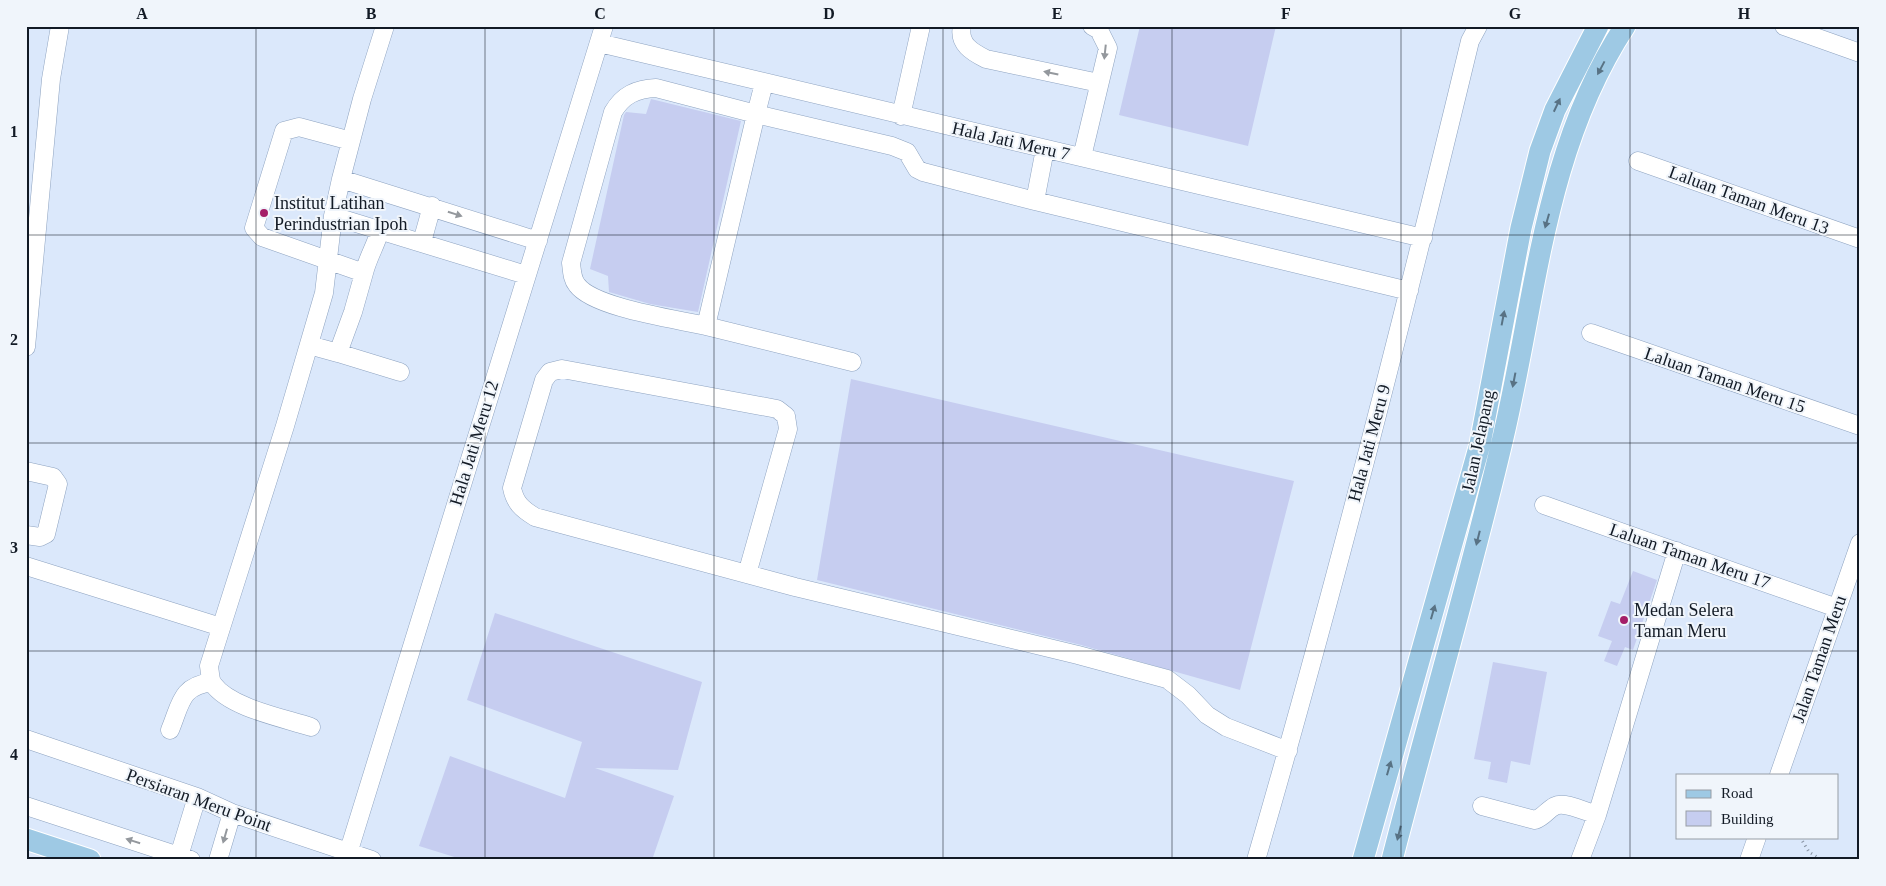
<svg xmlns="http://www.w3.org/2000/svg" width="1886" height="886" font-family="'Times New Roman',serif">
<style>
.building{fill:#c6cdf0}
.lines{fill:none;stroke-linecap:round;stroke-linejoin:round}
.minor-casing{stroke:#8ea3c0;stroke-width:19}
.major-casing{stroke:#fff;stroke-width:23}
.path{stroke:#8691a1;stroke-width:3;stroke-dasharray:1 4;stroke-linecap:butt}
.minor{stroke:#fff;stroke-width:18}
.major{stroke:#9ec9e4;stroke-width:21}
.oneway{fill:#94989d}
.oneway2{fill:#587284}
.grid{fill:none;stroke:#121a25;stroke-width:1;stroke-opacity:0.55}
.poi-dot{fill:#a41e68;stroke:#f0f5fb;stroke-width:2}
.labels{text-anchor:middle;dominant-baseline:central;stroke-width:4;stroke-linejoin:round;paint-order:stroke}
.street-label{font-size:18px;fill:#121a25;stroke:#f0f5fb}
.poi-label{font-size:18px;fill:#121a25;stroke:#f0f5fb;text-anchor:start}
.neatline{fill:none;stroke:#121a25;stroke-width:2}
.grid-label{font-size:16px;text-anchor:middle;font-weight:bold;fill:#121a25}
</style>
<rect width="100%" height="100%" fill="#dbe8fb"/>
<!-- building -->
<path class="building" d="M1140,26H1276L1248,146L1119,115Z
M651,99L741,121L698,312L650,304L609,292L608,276L590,269L624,115L626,112L646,114Z
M851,379L1294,481L1240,690L1081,645L817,580Z
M1633,571L1657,580L1633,650L1625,647L1617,666L1604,661L1612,641L1598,636L1611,601L1620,604Z
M495,613L702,682L678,770L595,768L674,796L652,860H464L419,846L450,756L565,798L582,742L467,700Z
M1493,662L1547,672L1530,765L1511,761L1507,783L1488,779L1491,762L1474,759Z"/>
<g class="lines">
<!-- minor casing -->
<g class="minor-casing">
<path id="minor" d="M962,26C958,44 972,52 986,59L1099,83
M1784,26L1860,53
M599,43L1423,238
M764,83L756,114L892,146L907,152L917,169L923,172L1035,201
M656,88L756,114L706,326C676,319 594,308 577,285C572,279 572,271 571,263L613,112C623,95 636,89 656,88Z
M901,116L921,26
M351,141L299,127L284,131L254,228L262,237L364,273L353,312L338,353L400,372
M1045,149L1035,201L1409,291
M1082,157L1108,48L1099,30L1092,26
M1638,161L1860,239
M341,179L538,241
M333,216L526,275
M422,242L432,206
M364,273C368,257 376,245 380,230
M706,326L852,362
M1591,333L1860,426
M309,345L338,353
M26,347L51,79L60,26
M26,471L53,477L58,484L46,534L40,537L26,535
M1544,505L1837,608
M26,566L221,627
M747,574L788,429L786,416L777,409L562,369L550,372L544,380L512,488C515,503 522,509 535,517L795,587L1078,655L1167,679L1188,695L1207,715L1226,727L1288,751
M311,727C284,718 230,708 213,684C210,680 210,672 209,666L285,426L324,293L333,216L341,179L362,99L385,26
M170,730C181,704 180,686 212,682
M26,739L197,797L232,813L372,860
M1779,775L1860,543
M26,806L179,856
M1482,806L1535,820C1544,817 1547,810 1555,806C1565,801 1586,812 1597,815
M191,860L179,856L197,797
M218,860L232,813
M346,860L604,26
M1256,860C1335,589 1404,315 1470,41L1478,26
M1580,860L1597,815L1677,551
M1749,860L1757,837"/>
</g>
<!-- major casing -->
<g class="major-casing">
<path id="major" d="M26,839L90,860
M1363,860L1480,444L1521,228L1540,151L1555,110L1598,26
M1392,860C1428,720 1469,582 1502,442C1536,301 1543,151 1625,26"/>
</g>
<!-- path -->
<path class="path" d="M1800,837L1809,852L1822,860"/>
<!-- minor -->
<use href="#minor" class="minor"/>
<!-- major -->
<use href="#major" class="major"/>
</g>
<!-- one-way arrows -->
<defs><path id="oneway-solid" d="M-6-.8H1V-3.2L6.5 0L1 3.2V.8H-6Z" transform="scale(1.25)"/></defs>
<g class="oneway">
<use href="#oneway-solid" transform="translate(1105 52) rotate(96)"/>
<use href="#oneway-solid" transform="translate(1051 73) rotate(-168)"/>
<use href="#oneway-solid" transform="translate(455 214) rotate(18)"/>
<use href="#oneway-solid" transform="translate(225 836) rotate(106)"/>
<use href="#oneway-solid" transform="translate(133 841) rotate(-162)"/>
</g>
<g class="oneway2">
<use href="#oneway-solid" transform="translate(1601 68) rotate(118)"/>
<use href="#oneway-solid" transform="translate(1557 105) rotate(-65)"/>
<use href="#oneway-solid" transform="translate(1547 221) rotate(106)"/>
<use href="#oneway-solid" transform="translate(1503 318) rotate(-79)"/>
<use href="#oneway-solid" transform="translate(1514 380) rotate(101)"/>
<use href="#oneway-solid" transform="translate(1478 538) rotate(104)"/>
<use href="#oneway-solid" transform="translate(1433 612) rotate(-74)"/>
<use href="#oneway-solid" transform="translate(1389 768) rotate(-74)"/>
<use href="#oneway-solid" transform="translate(1399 833) rotate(104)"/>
</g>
<!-- grid -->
<path class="grid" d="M256,26V860M485,26V860M714,26V860M943,26V860M1172,26V860M1401,26V860M1630,26V860M26,235H1860M26,443H1860M26,651H1860"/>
<!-- markers -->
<g class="poi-dot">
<circle cx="264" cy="213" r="5"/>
<circle cx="1624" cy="620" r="5"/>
</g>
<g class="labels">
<!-- street labels -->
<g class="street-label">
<text transform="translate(1011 141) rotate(13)">Hala Jati Meru 7</text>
<text transform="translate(1749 200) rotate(20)">Laluan Taman Meru 13</text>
<text transform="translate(1725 380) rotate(19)">Laluan Taman Meru 15</text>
<text transform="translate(1478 441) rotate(-78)">Jalan Jelapang</text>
<text transform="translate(474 443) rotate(-73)">Hala Jati Meru 12</text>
<text transform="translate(1369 443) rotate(-75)">Hala Jati Meru 9</text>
<text transform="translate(1690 556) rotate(19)">Laluan Taman Meru 17</text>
<text transform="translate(1819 659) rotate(-71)">Jalan Taman Meru</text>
<text transform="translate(199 800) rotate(20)">Persiaran Meru Point</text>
</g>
<!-- poi labels -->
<g class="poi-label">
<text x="274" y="203">Institut Latihan<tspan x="274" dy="21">Perindustrian Ipoh</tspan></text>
<text x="1634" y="610">Medan Selera<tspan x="1634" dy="21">Taman Meru</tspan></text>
</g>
</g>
<!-- border -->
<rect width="1886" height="886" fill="none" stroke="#f0f5fb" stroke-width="55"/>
<!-- legend -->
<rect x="1676" y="774" width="162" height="65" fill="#f0f5fb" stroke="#979da5"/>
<rect x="1686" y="790" width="25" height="8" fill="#9ec9e4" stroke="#979da5"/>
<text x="1721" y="798" font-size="15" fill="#121a25">Road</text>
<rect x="1686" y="811" width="25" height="15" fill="#c6cdf0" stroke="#979da5"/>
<text x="1721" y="824" font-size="15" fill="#121a25">Building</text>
<rect x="28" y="28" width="1830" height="830" class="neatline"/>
<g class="grid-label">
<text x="142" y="19">A</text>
<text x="371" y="19">B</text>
<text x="600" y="19">C</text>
<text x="829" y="19">D</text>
<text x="1057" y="19">E</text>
<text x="1286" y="19">F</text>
<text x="1515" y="19">G</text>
<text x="1744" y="19">H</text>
<text x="14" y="137">1</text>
<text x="14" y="345">2</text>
<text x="14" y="553">3</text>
<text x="14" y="760">4</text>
</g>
</svg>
